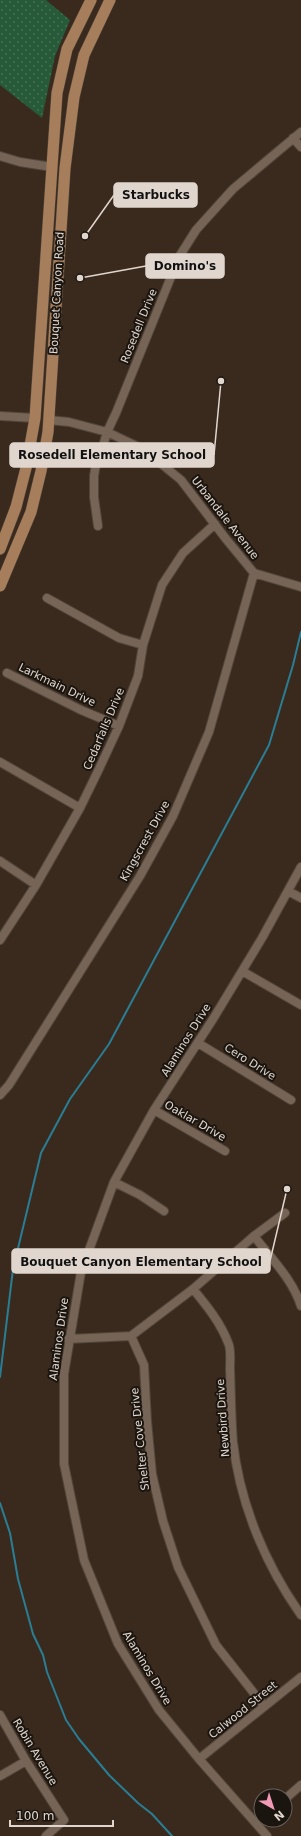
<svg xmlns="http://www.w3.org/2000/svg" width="301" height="1836" font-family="'DejaVu Sans',sans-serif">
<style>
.grass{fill:url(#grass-dots)}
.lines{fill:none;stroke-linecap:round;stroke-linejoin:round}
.stream{stroke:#297e95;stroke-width:2}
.minor-casing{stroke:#52463b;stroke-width:10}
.primary-casing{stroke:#52463b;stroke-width:12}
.minor{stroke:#766456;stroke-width:8}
.primary{stroke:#a77e5b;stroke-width:11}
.labels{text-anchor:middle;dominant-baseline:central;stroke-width:4;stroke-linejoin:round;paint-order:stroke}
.street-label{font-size:11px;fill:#e0d6ce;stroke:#1b150f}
.leader{fill:none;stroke:#e0d6ce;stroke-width:1.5}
.callout-dot{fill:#e0d6ce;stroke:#1b150f;stroke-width:1.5}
.callout{fill:#e0d6ce;stroke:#e0d6ce;stroke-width:1.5}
.callout-label{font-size:12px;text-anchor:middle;font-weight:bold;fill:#111}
</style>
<defs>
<pattern id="grass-dots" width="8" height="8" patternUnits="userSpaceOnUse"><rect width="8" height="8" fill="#265a38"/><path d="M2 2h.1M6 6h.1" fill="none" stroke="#457154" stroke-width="1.8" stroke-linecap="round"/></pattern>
</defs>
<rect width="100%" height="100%" fill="#3a2a1e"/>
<!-- grass -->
<path class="grass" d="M0,0H46L70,20L55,56L42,118L0,85Z"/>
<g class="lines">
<!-- stream -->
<path class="stream" d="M0,1377L13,1269L41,1153L70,1099L109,1044L269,745L293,665L301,632
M0,1503L10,1533L18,1579L33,1634L43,1655L47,1672L66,1720L79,1739L109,1775L138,1803L152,1814L172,1836"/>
<!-- minor casing -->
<g class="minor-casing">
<path id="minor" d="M293,138L301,147
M0,156L20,162L52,167
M0,416L35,418
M49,420L69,422L107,432L143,449L181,480L226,539L254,573L301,587
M98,526L94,497V476L96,464L101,453L107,432L116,413L179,257L196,230L233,189L301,132
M47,598L119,638L143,645
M7,673L81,710L119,726
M0,762L80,808
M0,861L36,885
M288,891L301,898
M0,940L36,885L80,808L99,769L119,726L138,676L143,645L162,585L183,553L215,524
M242,971L301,1005
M198,1043L291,1100
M0,1095L9,1085L140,876L173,816L209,732L254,573
M154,1110L225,1151
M114,1182L140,1195L164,1211
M254,1236C271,1258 293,1280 301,1306
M193,1289C207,1306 221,1323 229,1345C231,1352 230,1361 230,1369C231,1393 231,1418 233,1442C240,1504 265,1564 301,1615
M131,1336L144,1365L147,1421L152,1474L163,1521L178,1567L216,1645L264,1706
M68,1339L131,1336L193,1289L254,1236L285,1213
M0,1715L26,1761L64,1820L46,1836
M199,1759L301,1677
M0,1776L26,1761
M285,1799L301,1785
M267,1836L199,1759L159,1710L118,1644L84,1560L64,1464V1374L81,1272L114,1182L154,1110L213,1019L262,938L301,867"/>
</g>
<!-- primary casing -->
<g class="primary-casing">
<path id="primary" d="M0,549L16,507L26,468L35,418L57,93L67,49L91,0
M0,586L31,512L41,471L48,432L65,168L74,97L84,55L110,0"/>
</g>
<!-- minor -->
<use href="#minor" class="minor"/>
<!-- primary -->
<use href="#primary" class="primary"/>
</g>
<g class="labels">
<!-- street labels -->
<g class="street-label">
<text transform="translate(57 293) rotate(-87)">Bouquet Canyon Road</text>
<text transform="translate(139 326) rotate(-68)">Rosedell Drive</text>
<text transform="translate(225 518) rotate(52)">Urbandale Avenue</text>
<text transform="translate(57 685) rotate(26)">Larkmain Drive</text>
<text transform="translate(104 729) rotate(-67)">Cedarfalls Drive</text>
<text transform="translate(145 841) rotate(-61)">Kingscrest Drive</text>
<text transform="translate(186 1040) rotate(-58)">Alaminos Drive</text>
<text transform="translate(250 1062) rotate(32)">Cero Drive</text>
<text transform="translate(195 1121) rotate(30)">Oaklar Drive</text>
<text transform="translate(59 1339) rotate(-82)">Alaminos Drive</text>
<text transform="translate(223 1418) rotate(-94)">Newbird Drive</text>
<text transform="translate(140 1439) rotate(-96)">Shelter Cove Drive</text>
<text transform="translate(147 1668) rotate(59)">Alaminos Drive</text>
<text transform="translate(243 1710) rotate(-39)">Calwood Street</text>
<text transform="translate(35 1752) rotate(59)">Robin Avenue</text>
</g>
</g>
<!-- callouts -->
<path class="leader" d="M85 236L114 195M80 278L146 266M221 381L214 455M287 1189L270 1261"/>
<g class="callout-dot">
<circle cx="85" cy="236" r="4"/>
<circle cx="80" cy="278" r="4"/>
<circle cx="221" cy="381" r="4"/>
<circle cx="287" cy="1189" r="4"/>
</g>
<g class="callout">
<rect x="114" y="183" width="83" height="24" rx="4"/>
<rect x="146" y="254" width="78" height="24" rx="4"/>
<rect x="10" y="443" width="204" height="24" rx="4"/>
<rect x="12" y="1249" width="258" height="24" rx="4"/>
</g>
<g class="callout-label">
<text x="156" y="199">Starbucks</text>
<text x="185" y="270">Domino's</text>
<text x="112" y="459">Rosedell Elementary School</text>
<text x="141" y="1266">Bouquet Canyon Elementary School</text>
</g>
<!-- north arrow -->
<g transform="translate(273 1808) rotate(141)"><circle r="19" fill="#1b150f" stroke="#6a625b"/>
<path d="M0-3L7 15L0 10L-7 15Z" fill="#f09ab7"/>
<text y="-6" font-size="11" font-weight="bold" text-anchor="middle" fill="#e0d6ce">N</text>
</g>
<!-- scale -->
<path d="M10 1820v6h103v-6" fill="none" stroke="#e0d6ce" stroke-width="2"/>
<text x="16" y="1820" font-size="12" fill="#e0d6ce" stroke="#1b150f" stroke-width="3" paint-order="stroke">100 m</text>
</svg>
